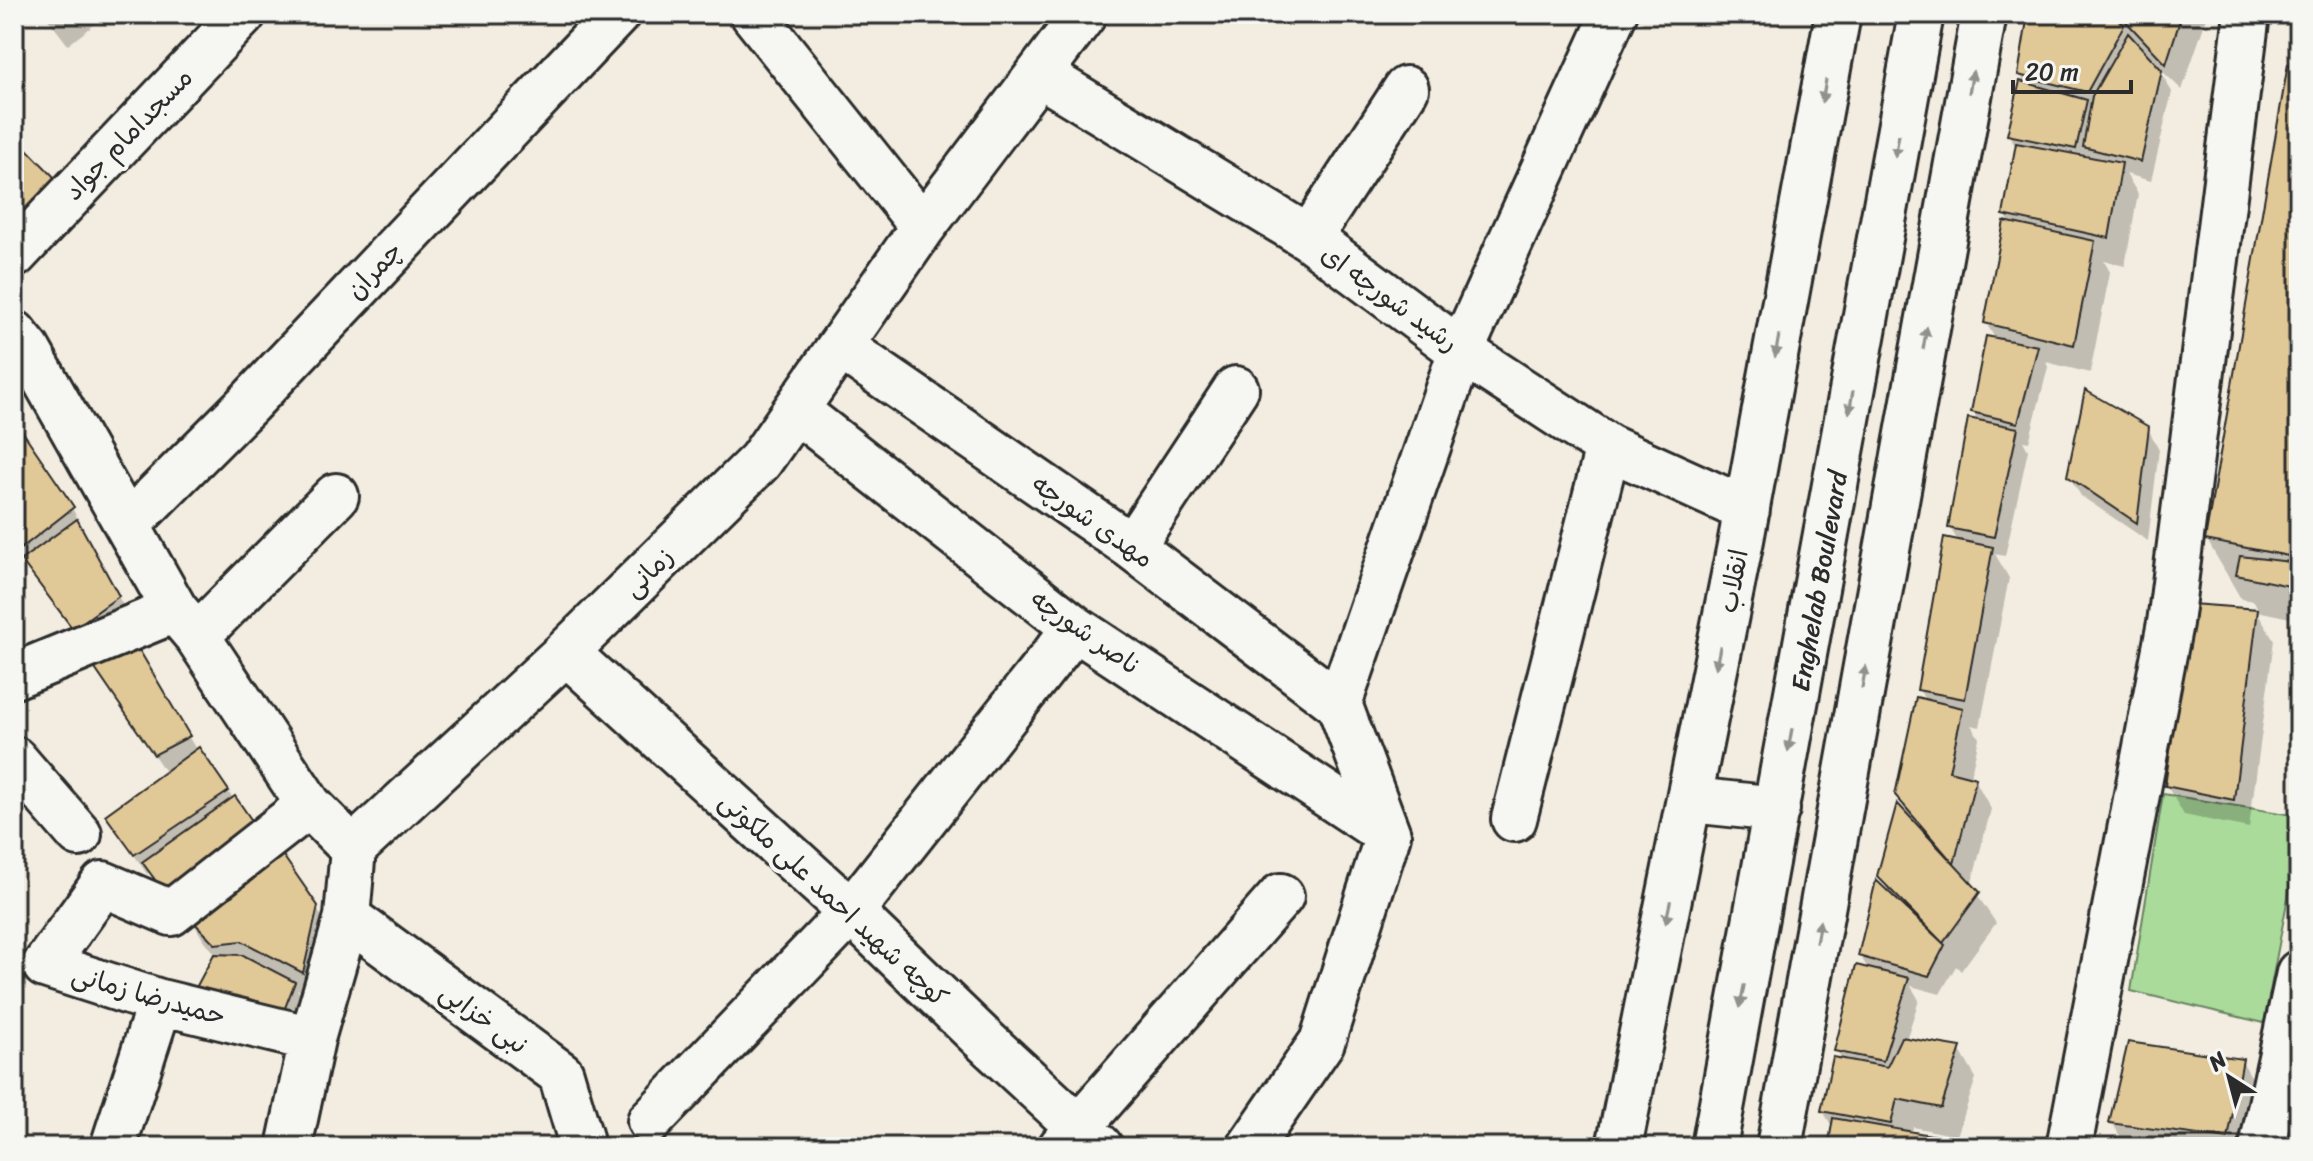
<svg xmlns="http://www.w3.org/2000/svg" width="2313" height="1161" font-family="Sriracha,'Playpen Sans Arabic',sans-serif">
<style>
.green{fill:#aadb9b;stroke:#6a8363;stroke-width:2}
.shadow{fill:#0003}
.building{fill:#e1c897;stroke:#2b2b2b;stroke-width:2}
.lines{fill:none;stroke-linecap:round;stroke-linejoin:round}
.minor-casing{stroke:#2b2b2b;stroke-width:50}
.major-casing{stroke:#2b2b2b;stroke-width:50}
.minor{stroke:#f6f6f2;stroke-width:44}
.major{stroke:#f6f6f2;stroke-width:44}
.oneway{fill:#90908e}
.labels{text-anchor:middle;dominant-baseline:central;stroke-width:8;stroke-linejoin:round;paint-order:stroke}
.street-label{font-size:26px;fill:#2b2b2b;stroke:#f6f6f2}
</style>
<rect width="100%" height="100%" fill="#f2ede0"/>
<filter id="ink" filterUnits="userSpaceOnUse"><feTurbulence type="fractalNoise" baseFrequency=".0125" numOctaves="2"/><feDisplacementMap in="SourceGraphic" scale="16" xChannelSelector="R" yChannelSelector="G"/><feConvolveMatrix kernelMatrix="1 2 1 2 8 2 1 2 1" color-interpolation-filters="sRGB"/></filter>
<g filter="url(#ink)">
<!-- green -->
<path class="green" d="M2163,794L2299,816V839L2264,1023L2131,991Z
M2299,1066V1147H2282Z"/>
<!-- shadow -->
<path class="shadow" d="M44,14H108L68,45Z
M2030,14H2208L2182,90L2159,68L2172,92L2151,181L2126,174L2138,194L2125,266L2104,261L2110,272L2090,373L2046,362L2048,367L2029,442L2023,441L2028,450L2005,556L1995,554L2009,578L1980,727L1971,725L1979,738L1970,779L1975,780L1991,809L1971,886L1996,923L1961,971L1956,966L1940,994L1911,986L1919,1000L1906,1040L1959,1049L1976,1078L1957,1136L1913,1127L1912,1133L1991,1147H1830L1834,1130L1823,1111L1842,1060L1837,1050L1869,971L1860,955L1891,896L1880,875L1909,816L1897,795L1926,701L1919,690L1958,541L1950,528L1979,422L1973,412L1996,340L1986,323L2011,224L2005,215L2017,149L2009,135L2026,85L2020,74Z
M2299,68V620L2257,611L2274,640L2249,828L2184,815L2167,786L2193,606L2259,611L2254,601L2241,599L2207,540Z
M14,422L72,508L129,617L86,648L14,549Z
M2148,429L2159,449L2148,541L2081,496L2069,476Z
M133,644L197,751L316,907L333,937L319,1001L297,989L305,1003L292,1037L204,941L186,910L180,915L150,871L147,874L108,816L166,773L101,677Z
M2242,1061L2259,1090L2248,1147H2126L2112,1122Z"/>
<!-- building -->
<path class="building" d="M2028,14H2113L2124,25L2087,92L2018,75Z
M2119,14H2182L2166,64Z
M2128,33L2162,70L2141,162L2083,147L2092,96Z
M2288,64L2299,66V558L2205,540Z
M2020,81L2087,100L2076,149L2007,135Z
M14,136L62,185L14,237Z
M2016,143L2122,163L2109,238L2003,215Z
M2004,221L2095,241L2074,345L1984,323Z
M1986,336L2038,346L2018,423L1971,412Z
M2085,390L2149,427L2137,523L2067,476Z
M1968,418L2018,428L1994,537L1948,528Z
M14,419L74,507L19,550L14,543Z
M77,519L119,596L73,629L21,560Z
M1944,537L1993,547L1965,699L1917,690Z
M2240,556L2299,563V588L2236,575Z
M2191,604L2258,609L2234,800L2165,786Z
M134,641L190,736L154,755L87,657Z
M1916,697L1963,708L1949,771L1976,778L1954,864L1895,795Z
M199,747L229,791L134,855L105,815Z
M235,796L259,831L167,896L142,862Z
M1897,803L1980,892L1943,943L1877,876Z
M275,844L318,906L303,973L242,941L215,944L184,912Z
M1876,880L1945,945L1929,976L1858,956Z
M214,954L243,955L295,982L281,1018L192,995Z
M1856,965L1909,978L1883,1061L1834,1051Z
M1901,1037L1961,1047L1941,1108L1897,1099L1891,1124L1821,1111L1833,1057L1887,1067Z
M2128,1042L2243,1059L2228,1139L2109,1123Z
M1833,1118L2000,1147H1828Z"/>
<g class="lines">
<!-- minor casing -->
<g class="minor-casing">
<path id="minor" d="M753,14L923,227
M1039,74L1309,238L1461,351L1608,447L1747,510
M1309,238L1406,89
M14,255L243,14
M14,333L28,350L175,610L197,636L309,805L353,849
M840,346L1132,547L1339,704
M796,410L1075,628L1388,835
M128,524L249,403L617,14
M1132,547L1236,389
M197,636L336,496
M566,652L851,912L982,1038L1100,1147
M14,676L175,610
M14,759L79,834
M309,805L171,913L103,884L45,965L160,1002L312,1039
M1514,819L1608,447
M347,917L561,1074L580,1138L577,1147
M650,1121L851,912L1075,628
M113,1147L160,1002
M289,1147L312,1039L347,917L353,849L566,652L760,461L923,227L1084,14
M1061,1147L1281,896
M1250,1147L1322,1042L1388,835L1339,704L1461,351L1614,14
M1619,1147L1741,540L1838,14
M2069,1147L2170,623L2247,14
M2262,1147L2299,973"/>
</g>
<!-- major casing -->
<g class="major-casing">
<path id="major" d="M1691,800L1777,809
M1714,1147L1921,14
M1779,1147L1984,14"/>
</g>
<!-- minor -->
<use href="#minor" class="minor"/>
<!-- major -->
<use href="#major" class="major"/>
</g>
<!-- one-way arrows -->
<defs><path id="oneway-solid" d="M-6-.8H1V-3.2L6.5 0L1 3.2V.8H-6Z" transform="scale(2)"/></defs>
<g class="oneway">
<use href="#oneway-solid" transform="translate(1971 82) rotate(-80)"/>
<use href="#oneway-solid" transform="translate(1824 91) rotate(100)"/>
<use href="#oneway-solid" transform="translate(1897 146) rotate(100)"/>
<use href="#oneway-solid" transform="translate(1925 338) rotate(-80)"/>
<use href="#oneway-solid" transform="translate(1777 346) rotate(100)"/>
<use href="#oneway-solid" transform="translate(1851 402) rotate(100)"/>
<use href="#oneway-solid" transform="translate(1718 657) rotate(101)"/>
<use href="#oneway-solid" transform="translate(1864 677) rotate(-80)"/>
<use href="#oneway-solid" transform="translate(1790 740) rotate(100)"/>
<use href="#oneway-solid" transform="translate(1668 912) rotate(102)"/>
<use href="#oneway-solid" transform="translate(1818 932) rotate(-80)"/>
<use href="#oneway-solid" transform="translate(1742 996) rotate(101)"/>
</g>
</g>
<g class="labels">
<!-- street labels -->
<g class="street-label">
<text transform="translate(128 134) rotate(-46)">مسجدامام جواد</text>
<text transform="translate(374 270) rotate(-47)">چمران</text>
<text transform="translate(1390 298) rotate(36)">رشید شورچه ای</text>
<text transform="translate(1093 521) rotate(35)">مهدی شورچه</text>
<text transform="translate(648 572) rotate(-45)">زمانی</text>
<text transform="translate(1733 581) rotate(-79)">انقلاب</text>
<text transform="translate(1819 581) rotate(-80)">Enghelab Boulevard</text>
<text transform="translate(1086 632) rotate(35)">ناصر شورچه</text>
<text transform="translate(834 899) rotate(43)">کوچه شهید احمد علی ملکوتی</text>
<text transform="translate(149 995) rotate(16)">حمیدرضا زمانی</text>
<text transform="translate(484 1018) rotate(36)">نبی خزایی</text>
</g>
</g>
<!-- margin -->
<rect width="2313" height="1161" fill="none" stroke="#f6f6f2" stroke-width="48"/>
<rect x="24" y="24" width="2265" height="1113" fill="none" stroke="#2b2b2b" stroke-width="3" filter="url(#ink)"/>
<!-- north arrow -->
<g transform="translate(2229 1077) rotate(324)" stroke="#f6f6f2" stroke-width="6" paint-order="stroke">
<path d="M0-6L14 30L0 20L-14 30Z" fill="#2b2b2b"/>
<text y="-12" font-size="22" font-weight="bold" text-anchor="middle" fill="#2b2b2b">N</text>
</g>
<!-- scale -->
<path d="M2013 80v12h118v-12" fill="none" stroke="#2b2b2b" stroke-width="4"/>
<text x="2025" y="80" font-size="24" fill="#2b2b2b" stroke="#f6f6f2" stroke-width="6" paint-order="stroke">20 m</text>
</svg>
